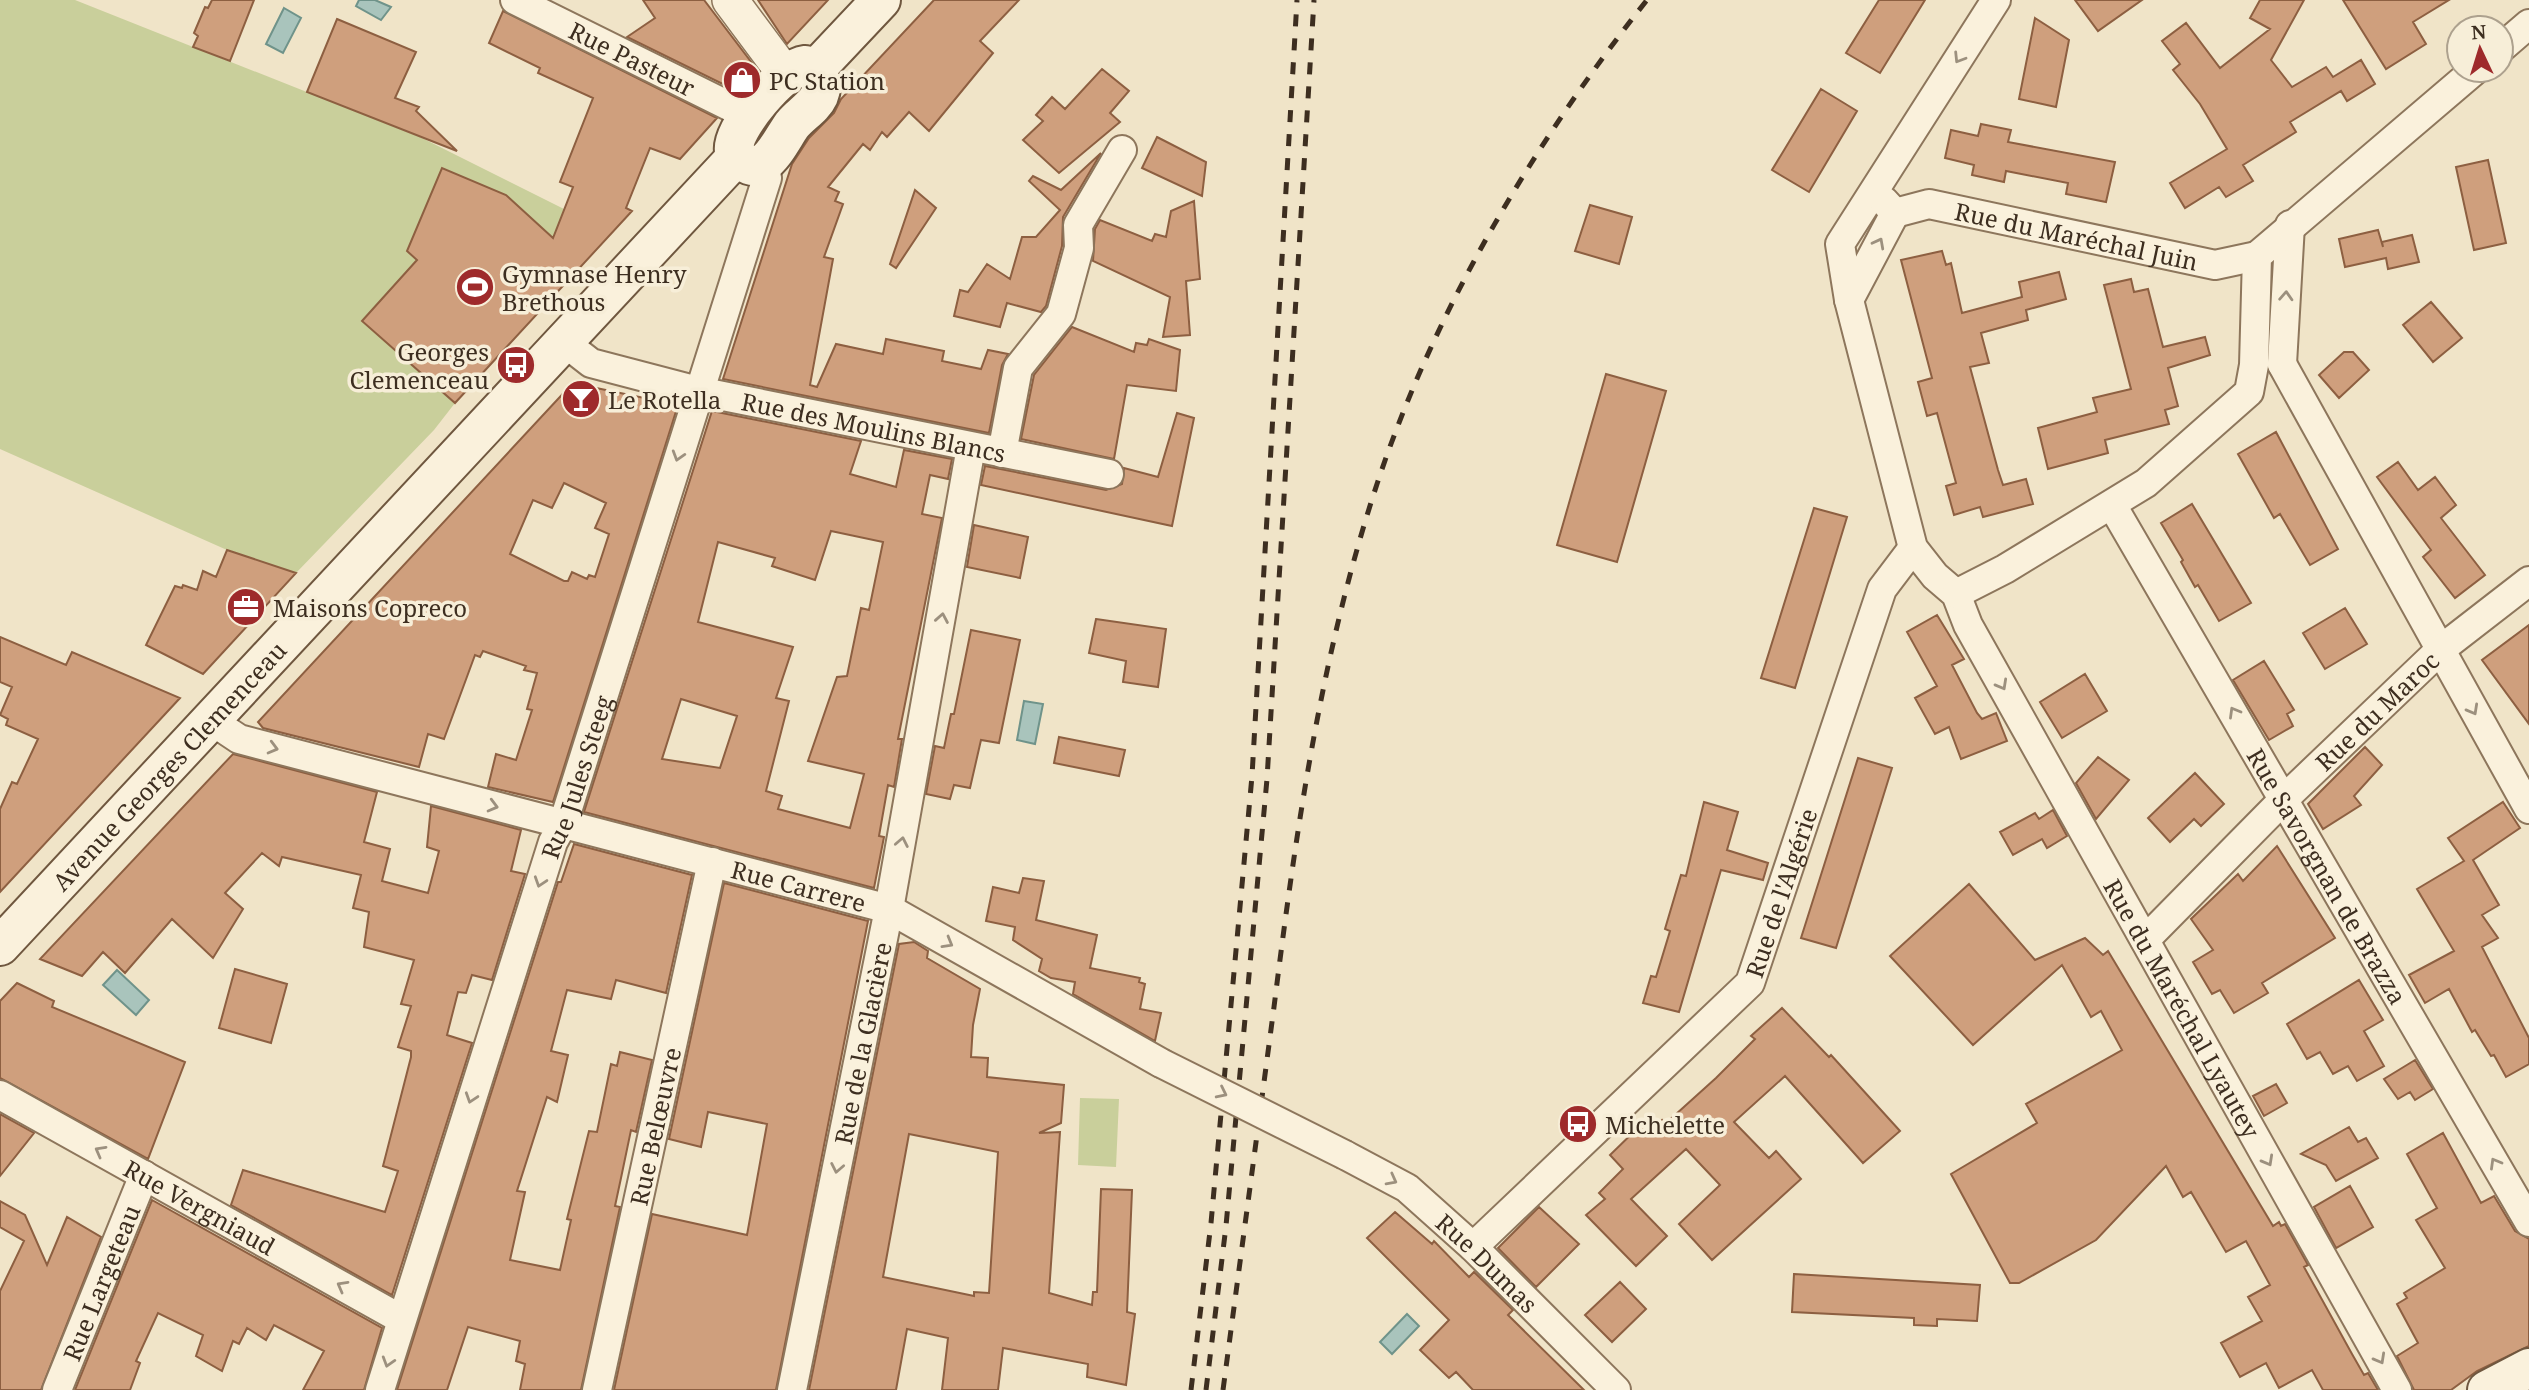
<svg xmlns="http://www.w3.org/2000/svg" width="2529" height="1390" font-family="'Noto Serif',serif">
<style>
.green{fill:#c9cf9b}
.water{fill:#a9c4bc;stroke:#6f938a;stroke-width:2}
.building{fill:#cf9f7d;stroke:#8d5f41;stroke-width:2;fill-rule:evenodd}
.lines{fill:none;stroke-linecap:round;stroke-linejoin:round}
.minor-casing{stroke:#8d765c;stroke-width:32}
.tertiary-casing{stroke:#8d765c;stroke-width:38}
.secondary-casing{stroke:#6f573f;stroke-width:42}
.minor{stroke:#faf1dc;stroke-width:28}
.tertiary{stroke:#faf1dc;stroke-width:35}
.secondary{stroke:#faf1dc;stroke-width:38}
.rail{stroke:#3d2e20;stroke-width:5;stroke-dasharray:12 12;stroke-linecap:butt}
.minor-bridge-casing{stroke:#8d765c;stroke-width:32;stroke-linecap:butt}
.minor-bridge{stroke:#faf1dc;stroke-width:28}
.oneway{stroke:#9c907e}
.labels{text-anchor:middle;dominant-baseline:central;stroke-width:7;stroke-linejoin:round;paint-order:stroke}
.street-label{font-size:24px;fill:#3d2e20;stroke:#f7eed8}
.poi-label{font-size:24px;fill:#3d2e20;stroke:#f7eed8;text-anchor:start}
</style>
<rect width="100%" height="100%" fill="#f0e4c8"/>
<!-- green -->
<path class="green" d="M0,0H75L420,137L578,216L559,289L455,403L434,430L296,573L227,550L0,449Z
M1080,1098L1119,1099L1116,1167L1078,1165Z"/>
<!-- water -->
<path class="water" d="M359,0H375L391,7L381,20L356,6Z
M284,8L301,18L283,53L266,44Z
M1024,701L1043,704L1035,744L1017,740Z
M117,970L149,1000L136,1015L103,985Z
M1407,1314L1419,1326L1392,1354L1380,1342Z"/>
<!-- building -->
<path class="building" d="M212,0H254L230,61L193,47L198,36L194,33L205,7L208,8Z
M643,0H704L758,71L739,92L627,37L655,18Z
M758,0H828L787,44Z
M934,0H1019L980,41L993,53L929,131L909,112L887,137L882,132L870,150L863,144L828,187L839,192L835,201L843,204L824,257L833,259L810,385L817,387L836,344L883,354L886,339L944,351L942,361L981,369L988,350L1008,354L1002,365L989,433L723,379L792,164L809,138L834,113L841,99Z
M1879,0H1925L1880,73L1846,53Z
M2075,0H2142L2098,31Z
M2260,0H2304L2271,60L2292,87L2326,67L2333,77L2361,60L2375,84L2347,101L2341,91L2290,122L2296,132L2243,165L2253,181L2226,197L2219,187L2185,208L2170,183L2227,149L2200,104L2173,70L2180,64L2162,41L2186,23L2220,68L2270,29L2250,18Z
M2343,0H2449L2413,22L2426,44L2386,69Z
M503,11L717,118L680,159L650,148L626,208L632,211L455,403L362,321L417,260L407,251L442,168L506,195L553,238L573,187L560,182L593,98L538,73L540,68L489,43Z
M2035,18L2069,40L2056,107L2019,99Z
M337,19L416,52L395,98L419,107L416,111L457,151L307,92Z
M1102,69L1129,91L1110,113L1120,122L1059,173L1023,140L1043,121L1036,115L1052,97L1065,109Z
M1821,89L1857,111L1809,192L1772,170Z
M1981,124L2011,130L2008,142L2115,162L2106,202L2066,194L2068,183L2006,171L2004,182L1972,175L1974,165L1945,158L1951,130L1978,136Z
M1157,137L1206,162L1202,196L1142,168Z
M1101,153L1063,217L1062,246L1046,306L1041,312L1007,303L1000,327L954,316L960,290L968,292L987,264L1010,279L1022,237H1036L1060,210L1029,181L1033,176L1061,190Z
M2488,160L2506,243L2474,250L2456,167Z
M915,190L936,208L896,268L890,264Z
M1194,201L1200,279L1186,281L1190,335L1163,337L1170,297L1093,261L1095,229L1100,220L1152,241L1155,234L1166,237L1171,211Z
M1590,205L1632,217L1619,264L1575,251Z
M2378,230L2383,247L2382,242L2412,235L2419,262L2388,269L2386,258L2345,267L2339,239Z
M1942,251L1946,265L1951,263L1962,313L2022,297L2019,282L2059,272L2066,299L2026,310L2028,320L1981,333L1989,363L1970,367L1998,470L2003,485L2026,479L2033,504L1983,517L1980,507L1954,515L1946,486L1956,483L1937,413L1927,416L1918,382L1932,378L1901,260Z
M2131,279L2134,292L2148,289L2163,347L2205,337L2210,355L2168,368L2178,406L2165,410L2169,424L2105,440L2108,453L2048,469L2038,428L2097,412L2093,398L2131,389L2104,285Z
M2431,302L2462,338L2433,362L2403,325Z
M1072,327L1134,352L1136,343L1147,345L1149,339L1180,350L1176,391L1127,385L1114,459L1021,439L1034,375Z
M2344,352H2353L2369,370L2339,398L2319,375Z
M1606,374L1666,391L1617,562L1557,545Z
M577,384L678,405L553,802L488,787L496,754L516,760L532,710L527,709L537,673L524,670L526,666L483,651L480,657L475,655L444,739L428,734L419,767L263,728L258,722L571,385ZM564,483L606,503L595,528L609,534L595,577L589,575L587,579L572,572L568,581H564L510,554L533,500L552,508Z
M712,411L861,441L850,474L896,487L904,450L952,459L948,479L930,475L922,514L942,518L898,739H902L894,787L888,785L879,836L884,837L874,888L584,812ZM831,531L883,542L869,610L861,608L847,676L837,677L808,761L864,774L850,828L778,809L782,796L766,791L789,701L776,698L793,647L698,622L718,542L775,558L772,566L815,580ZM681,699L737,716L720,768L662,759Z
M1177,413L1194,418L1172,526L981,485L985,466L1106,490L1122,484L1124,468L1158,477Z
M2276,432L2338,549L2310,565L2280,514L2274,518L2238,454Z
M2398,462L2418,490L2435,477L2456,505L2441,518L2485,575L2455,598L2423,557L2431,550L2377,477Z
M2192,504L2251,603L2219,621L2198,585L2195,587L2181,562L2183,560L2161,523Z
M1814,508L1847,517L1795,688L1761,678Z
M974,525L1028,537L1020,578L967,567Z
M227,550L296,573L203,674L146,645L175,586L182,588L183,585L197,590L203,571L216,577Z
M2345,608L2367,644L2325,669L2303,633Z
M1937,615L1964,659L1952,665L1977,713L1982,719L1996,713L2007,741L1961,759L1949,727L1935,734L1915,698L1937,686L1907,632Z
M1096,619L1166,629L1158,687L1123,682L1126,661L1089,653Z
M2529,625V724L2482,660Z
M971,630L1020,640L999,743L981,740L970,788L954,785L950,799L926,794L935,746L944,748L951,714H954Z
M0,637L66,665L72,652L180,698L0,892V809L12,782L17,784L38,739L6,725L8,719L0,715L12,687L0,682Z
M2264,661L2294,710L2287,714L2293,726L2269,740L2233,680Z
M2085,674L2107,711L2062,738L2040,702Z
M1059,737L1125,750L1119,776L1054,763Z
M2365,747L2382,765L2354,796L2361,805L2323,829L2308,804Z
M233,754L377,792L364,842L390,849L382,881L428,893L439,851L427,847L431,806L521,830L511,871L525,874L492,980L472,975L466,993L458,992L447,1035L472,1043L392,1295L231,1205L243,1170L385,1212L398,1171L383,1166L411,1057V1051L398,1047L411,1006L401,1004L414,960L364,947L369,912L353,908L361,875L282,857L279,866L262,853L225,893L243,909L213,958L172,919L125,973L103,952L82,976L40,959Z
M2098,757L2129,780L2096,819L2076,783Z
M1858,758L1892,768L1836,948L1801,938Z
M2195,773L2224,804L2201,826L2194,819L2170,842L2148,818Z
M1704,802L1738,812L1727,850L1768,863L1763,880L1721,870L1679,1012L1643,1003L1651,976L1656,977L1670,931L1665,929L1681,875L1686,876Z
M2503,802L2520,828L2473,860L2499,905L2482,915L2498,938L2482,947L2529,1038V1064L2506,1077L2494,1055L2491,1056L2475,1030L2472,1032L2449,989L2425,1003L2409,975L2454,951L2417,889L2464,861L2448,838Z
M2053,810L2067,836L2047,848L2042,839L2013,855L2000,832L2035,813L2039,819Z
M574,844L692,875L666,993L616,980L611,999L567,990L551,1051L568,1055L557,1102L547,1097L517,1191L525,1192L510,1260L560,1270L571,1220L567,1219L589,1131L597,1132L611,1064L617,1066L620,1052L652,1060L636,1132L631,1130L621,1178L615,1206L620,1207L581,1390H520L525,1364L516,1361L520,1341L468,1327L447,1390H397L558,882H561Z
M2277,846L2335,938L2262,983L2268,993L2234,1013L2220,990L2212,994L2193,962L2213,950L2191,919L2238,874L2243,881Z
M1023,878L1044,881L1036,920L1097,935L1090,968L1140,978L1139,982L1145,984L1140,1009L1161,1013L1155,1041L1073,994L1075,982L1051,978L1039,971L1042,959L1013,940L1015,927L986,921L993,887L1019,893Z
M724,883L868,921L776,1390H614L652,1214L747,1235L767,1124L708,1112L701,1147L669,1139Z
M1969,884L2035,960L2085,938L2103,955L2108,951L2273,1226L2279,1222L2281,1226L2285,1224L2308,1265L2304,1267L2352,1354L2364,1375L2368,1373L2378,1390H2323L2312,1370L2279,1388L2266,1363L2240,1377L2221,1343L2262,1321L2248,1297L2270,1285L2246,1241L2226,1252L2191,1192L2183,1197L2166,1166L2096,1240L2019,1283H2010L1951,1174L2037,1123L2026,1104L2122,1050L2101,1011L2091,1017L2062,965L1973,1045L1890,956Z
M914,942L928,951L927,958L980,989L973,1025L971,1057L988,1058L987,1077L1064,1085L1061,1123L1039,1133L1060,1132L1049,1293L1092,1305L1093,1292H1097L1101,1189L1132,1190L1127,1312L1135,1314L1126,1385L1087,1377L1088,1364L1003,1348L998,1390H942L948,1338L907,1329L896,1390H809L899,944ZM909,1134L998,1152L989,1293L974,1292V1296L883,1277Z
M235,969L287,984L271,1043L219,1028Z
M2359,980L2383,1020L2364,1031L2384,1066L2357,1081L2348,1066L2333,1074L2320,1052L2307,1059L2287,1024Z
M17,983L54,1001L52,1007L185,1062L148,1159L0,1078V1001Z
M1782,1008L1829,1057L1831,1055L1900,1131L1863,1163L1785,1076L1734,1122L1769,1158L1776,1151L1801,1179L1712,1260L1679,1224L1720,1185L1686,1149L1631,1199L1667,1236L1636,1266L1586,1215L1605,1199L1599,1193L1623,1169L1610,1155L1646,1120L1653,1128L1662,1120L1665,1124L1716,1078L1755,1039L1751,1036Z
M2415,1060L2433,1089L2415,1100L2410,1092L2398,1099L2384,1079Z
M2276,1084L2287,1103L2264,1116L2253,1096Z
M0,1114L34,1133L0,1176Z
M2349,1127L2358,1142L2366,1138L2378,1158L2336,1181L2326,1165L2301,1154Z
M2443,1133L2481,1203L2494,1196L2515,1231L2529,1239V1346L2477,1371L2451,1390H2414L2397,1356L2418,1343L2397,1304L2407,1298L2404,1293L2445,1268L2416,1220L2437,1208L2407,1154Z
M2350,1186L2373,1227L2336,1248L2314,1207Z
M152,1200L382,1328L364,1390H303L324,1351L274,1325L266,1340L247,1328L239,1344L233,1341L222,1371L196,1356L203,1335L158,1313L136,1361L140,1363L130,1390H75Z
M0,1201L25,1215L47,1265L67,1217L101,1237L41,1390H0V1291L24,1241L0,1227Z
M1539,1207L1579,1244L1536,1287L1498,1248Z
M1395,1212L1432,1244L1434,1241L1469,1277L1474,1272L1513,1310L1508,1315L1584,1390H1473L1456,1372L1449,1378L1420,1350L1449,1320L1367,1238Z
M1794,1274L1980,1285L1977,1321L1937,1319V1326L1914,1325V1318L1792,1312Z
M1620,1282L1646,1309L1612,1342L1585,1315Z"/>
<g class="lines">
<!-- minor casing -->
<g class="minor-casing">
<g id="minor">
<path id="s1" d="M515,0L737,110L753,112"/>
<path id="s2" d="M1996,0L1840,244L1849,300L1913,548L1935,576L1956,594L1968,625L2397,1390"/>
<path d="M2501,48L2529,24"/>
<path id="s3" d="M1895,213L1929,204L2215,265L2257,256"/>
<path d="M1849,300L1895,213L1884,201"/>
<path id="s4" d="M564,342L591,363L698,391L1109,474"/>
<path d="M2282,364L2529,809"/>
<path d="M2282,364L2290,225"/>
<path d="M1002,453L1018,368L1061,314L1079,248L1078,225L1122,150"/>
<path id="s5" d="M2112,505L2529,1222"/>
<path d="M1956,594L2005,569L2146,483L2249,392L2254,365L2257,256L2475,70"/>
<path id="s6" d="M212,721L239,739L889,909L1161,1063"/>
<path id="s7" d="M2145,940L2285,798L2440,650L2529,581"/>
<path id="s8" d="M0,1095L401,1319"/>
<path id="s9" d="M1345,1155L1407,1188L1473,1247L1616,1390"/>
<path id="s10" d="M1473,1247L1750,983L1882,589L1913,548"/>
<path id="s11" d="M57,1390L144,1175"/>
<path id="s12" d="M380,1390L553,842L563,824L767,178L764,163"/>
<path id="s13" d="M597,1390L712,862"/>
<path id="s14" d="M792,1390L889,909L971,447"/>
</g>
</g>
<!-- tertiary casing -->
<g class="tertiary-casing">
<path id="tertiary" d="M730,0L785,74"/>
</g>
<!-- secondary casing -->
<g class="secondary-casing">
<g id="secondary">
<path d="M805,65L818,74C821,81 822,89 819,96C814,107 800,115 792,125C779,143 760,190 734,151C730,130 784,67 805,65Z"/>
<path d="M815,70L881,0"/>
<path id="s15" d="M0,946L737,156"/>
<path d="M2487,1390L2529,1368"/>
</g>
</g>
<!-- minor -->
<use href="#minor" class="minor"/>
<!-- tertiary -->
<use href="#tertiary" class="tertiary"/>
<!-- secondary -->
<use href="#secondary" class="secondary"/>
<!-- rail -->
<path class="rail" d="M1191,1390L1211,1223L1252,776L1297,0
M1206,1390L1226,1226L1267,779L1314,0
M1223,1390C1240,1262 1257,1135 1274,1007C1296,831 1321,654 1377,484C1434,311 1534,142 1647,0"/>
<!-- minor-bridge casing -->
<g class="minor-bridge-casing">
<path id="minor-bridge" d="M1161,1063L1345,1155"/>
</g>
<!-- minor-bridge -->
<use href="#minor-bridge" class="minor-bridge"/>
</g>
<!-- one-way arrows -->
<defs><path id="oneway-chevron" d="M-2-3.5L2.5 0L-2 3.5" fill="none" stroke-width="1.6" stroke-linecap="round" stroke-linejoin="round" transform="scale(1.75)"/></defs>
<g class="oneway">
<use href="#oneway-chevron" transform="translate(1959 58) rotate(122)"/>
<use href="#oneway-chevron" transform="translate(1879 243) rotate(-62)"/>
<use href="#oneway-chevron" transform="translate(2286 296) rotate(-87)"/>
<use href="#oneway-chevron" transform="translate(678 456) rotate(107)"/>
<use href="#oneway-chevron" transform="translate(942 618) rotate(-80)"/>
<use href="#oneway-chevron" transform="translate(2002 685) rotate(61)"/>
<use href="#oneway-chevron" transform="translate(2473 710) rotate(61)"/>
<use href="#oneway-chevron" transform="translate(2234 712) rotate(-120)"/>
<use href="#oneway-chevron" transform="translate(273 748) rotate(15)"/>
<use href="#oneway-chevron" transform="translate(493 806) rotate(15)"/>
<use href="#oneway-chevron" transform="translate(902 842) rotate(-79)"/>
<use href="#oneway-chevron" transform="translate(540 882) rotate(108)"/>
<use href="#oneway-chevron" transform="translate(948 943) rotate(30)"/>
<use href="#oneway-chevron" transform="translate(1222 1093) rotate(26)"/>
<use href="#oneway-chevron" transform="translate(471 1098) rotate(108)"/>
<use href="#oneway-chevron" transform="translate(100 1151) rotate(-151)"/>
<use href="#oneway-chevron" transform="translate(2268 1161) rotate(61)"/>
<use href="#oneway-chevron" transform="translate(2495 1163) rotate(-120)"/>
<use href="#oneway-chevron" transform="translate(837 1168) rotate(101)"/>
<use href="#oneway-chevron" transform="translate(1392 1180) rotate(28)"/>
<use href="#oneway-chevron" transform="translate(342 1286) rotate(-151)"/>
<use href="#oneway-chevron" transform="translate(2380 1359) rotate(61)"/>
<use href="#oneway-chevron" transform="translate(388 1362) rotate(107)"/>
</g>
<!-- icons -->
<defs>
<g id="shop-disc" transform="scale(2.0125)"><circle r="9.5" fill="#9e2a2b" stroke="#f7eed8"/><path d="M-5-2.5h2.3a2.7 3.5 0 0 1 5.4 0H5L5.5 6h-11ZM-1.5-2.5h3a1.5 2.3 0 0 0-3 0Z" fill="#fff"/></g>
<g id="stadium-disc" transform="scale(2.0125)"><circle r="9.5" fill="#9e2a2b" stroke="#f7eed8"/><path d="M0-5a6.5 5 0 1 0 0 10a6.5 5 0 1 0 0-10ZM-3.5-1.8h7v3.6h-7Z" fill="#fff"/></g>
<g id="bus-disc" transform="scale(2.0125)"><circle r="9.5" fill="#9e2a2b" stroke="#f7eed8"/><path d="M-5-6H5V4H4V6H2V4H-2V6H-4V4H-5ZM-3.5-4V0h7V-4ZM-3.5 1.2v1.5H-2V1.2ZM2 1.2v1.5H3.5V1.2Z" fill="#fff"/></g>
<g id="bar-disc" transform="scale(2.0125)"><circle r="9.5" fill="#9e2a2b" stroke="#f7eed8"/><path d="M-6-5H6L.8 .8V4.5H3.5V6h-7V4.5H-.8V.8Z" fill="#fff"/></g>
<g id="office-disc" transform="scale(2.0125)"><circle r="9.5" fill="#9e2a2b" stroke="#f7eed8"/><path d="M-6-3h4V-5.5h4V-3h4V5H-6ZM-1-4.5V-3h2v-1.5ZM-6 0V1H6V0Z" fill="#fff"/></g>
</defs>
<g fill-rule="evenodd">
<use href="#shop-disc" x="742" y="80"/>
<use href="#stadium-disc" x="475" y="287"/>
<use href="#bus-disc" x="516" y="365"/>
<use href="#bar-disc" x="581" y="399"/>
<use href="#office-disc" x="246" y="607"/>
<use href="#bus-disc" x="1578" y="1124"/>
</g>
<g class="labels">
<!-- street labels -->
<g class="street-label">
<text stroke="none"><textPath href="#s1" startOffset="131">Rue Pasteur</textPath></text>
<text stroke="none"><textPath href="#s3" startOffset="186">Rue du Maréchal Juin</textPath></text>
<text stroke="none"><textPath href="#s4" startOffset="324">Rue des Moulins Blancs</textPath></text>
<text stroke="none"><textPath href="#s7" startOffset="326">Rue du Maroc</textPath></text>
<text stroke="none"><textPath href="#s15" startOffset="247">Avenue Georges Clemenceau</textPath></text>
<text stroke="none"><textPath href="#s12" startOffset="644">Rue Jules Steeg</textPath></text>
<text stroke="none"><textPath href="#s5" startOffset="429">Rue Savorgnan de Brazza</textPath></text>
<text stroke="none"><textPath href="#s6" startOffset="611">Rue Carrere</textPath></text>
<text stroke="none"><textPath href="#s10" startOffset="478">Rue de l'Algérie</textPath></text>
<text stroke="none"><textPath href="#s2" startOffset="1138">Rue du Maréchal Lyautey</textPath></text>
<text stroke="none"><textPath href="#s14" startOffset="354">Rue de la Glacière</textPath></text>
<text stroke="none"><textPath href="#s13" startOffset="270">Rue Belœuvre</textPath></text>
<text stroke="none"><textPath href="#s8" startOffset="229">Rue Vergniaud</textPath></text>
<text stroke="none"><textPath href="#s9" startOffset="180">Rue Dumas</textPath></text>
<text stroke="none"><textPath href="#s11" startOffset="116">Rue Largeteau</textPath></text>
</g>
<!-- poi labels -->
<g class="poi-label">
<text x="769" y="80">PC Station</text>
<text x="502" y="273">Gymnase Henry<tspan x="502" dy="28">Brethous</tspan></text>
<text x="489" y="351" text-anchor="end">Georges<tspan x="489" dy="28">Clemenceau</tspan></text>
<text x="608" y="399">Le Rotella</text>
<text x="273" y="607">Maisons Copreco</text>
<text x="1605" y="1124">Michelette</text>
</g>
</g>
<!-- north arrow -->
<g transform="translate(2480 49) rotate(356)"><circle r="33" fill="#f7eed8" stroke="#ada18e" stroke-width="2"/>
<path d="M0-5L12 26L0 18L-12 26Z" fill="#9e2a2b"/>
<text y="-10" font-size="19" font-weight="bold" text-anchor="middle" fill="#3d2e20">N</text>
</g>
</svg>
